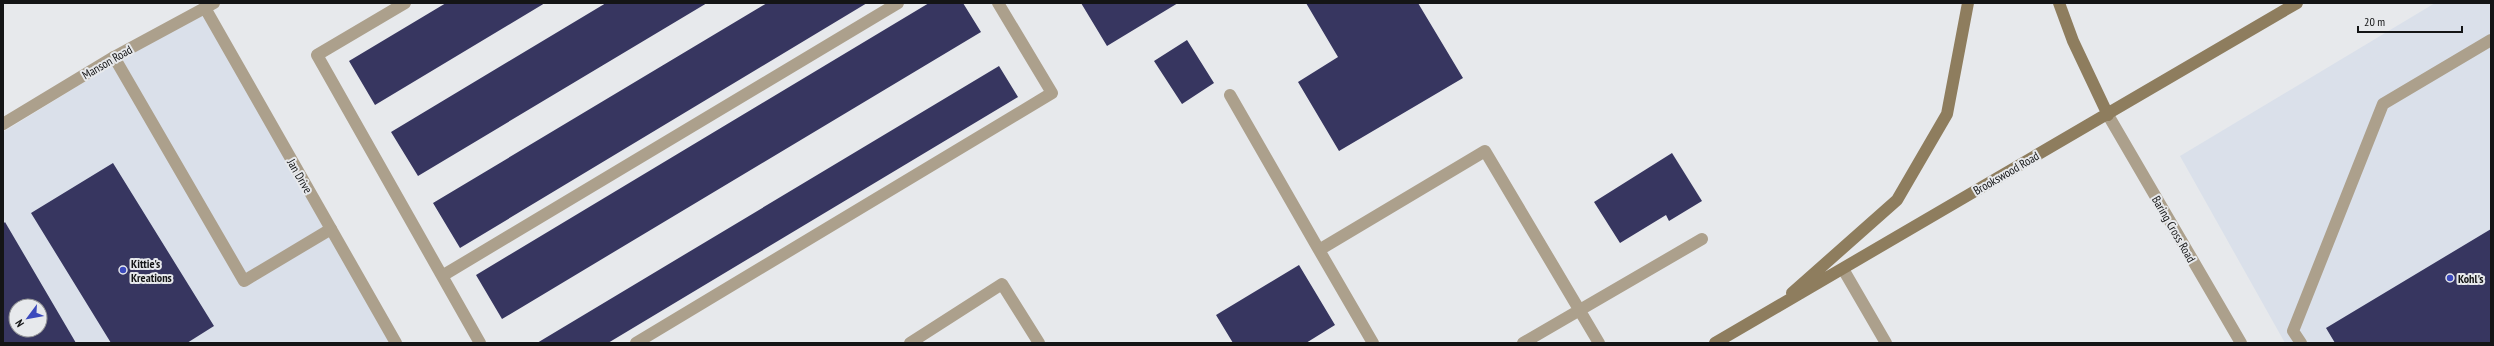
<svg xmlns="http://www.w3.org/2000/svg" width="2494" height="346" font-family="'PT Sans Narrow',sans-serif">
<style>
.built{fill:#dae0ea;fill-rule:evenodd}
.building{fill:#373660;fill-rule:evenodd}
.lines{fill:none;stroke-linecap:round;stroke-linejoin:round}
.service{stroke:#aca08c;stroke-width:12}
.minor{stroke:#aca08c;stroke-width:12}
.secondary{stroke:#8e7d5e;stroke-width:12}
.poi-dot{fill:#3c4abd;stroke:#e7e9ec;stroke-width:1.5}
.labels{text-anchor:middle;dominant-baseline:central;stroke-width:4;stroke-linejoin:round;paint-order:stroke}
.street-label{font-size:12px;fill:#141516;stroke:#e7e9ec}
.poi-label{font-size:12px;font-weight:bold;fill:#141516;stroke:#e7e9ec;text-anchor:start}
</style>
<rect width="100%" height="100%" fill="#e7e9ec"/>
<!-- built -->
<path class="built" d="M2435,3H2491V343H2285L2180,156Z
M205,8L403,343H3V132ZM16,306H40V330H16Z"/>
<!-- building -->
<path class="building" d="M446,3H545L375,105L349,61Z
M606,3H707L418,176L391,132Z
M767,3H867L460,248L433,203Z
M929,3H963L981,32L502,319L476,275Z
M1081,3H1178L1107,46Z
M1306,3H1418L1463,78L1339,151L1298,82L1338,57Z
M1187,40L1214,83L1182,104L1154,61Z
M999,66L1018,97L608,343H537Z
M1672,153L1702,201L1669,221L1666,215L1620,243L1594,202Z
M113,163L214,326L187,343H111L31,213Z
M5,222L76,343H3V224ZM16,306H40V330H16Z
M2491,229V343H2335L2326,328Z
M1299,265L1335,325L1306,343H1233L1216,315Z"/>
<g class="lines">
<!-- service -->
<path class="service" d="M405,3L317,55L480,343
M114,57L244,281L331,229
M1230,95L1319,250
M442,276L898,3
M636,343L1052,93L998,3
M910,343L1002,284L1039,343
M1373,343L1319,250L1485,151L1599,343
M1523,343L1702,239
M2301,343L2293,331L2383,104L2491,40"/>
<!-- minor -->
<path class="minor" d="M205,8L396,343
M2108,115L2241,343
M3,124L114,57L214,3
M1843,269L1886,343"/>
<!-- secondary -->
<path class="secondary" d="M2059,3L2073,41L2108,115
M1792,293L1897,200L1947,114L1968,3
M1715,343L2297,3"/>
</g>
<!-- markers -->
<g class="poi-dot">
<circle cx="123" cy="270" r="4"/>
<circle cx="2450" cy="278" r="4"/>
</g>
<g class="labels">
<!-- street labels -->
<g class="street-label">
<text transform="translate(107 62) rotate(-30)">Manson Road</text>
<text transform="translate(2006 173) rotate(-30)">Brookswood Road</text>
<text transform="translate(300 176) rotate(60)">Jan Drive</text>
<text transform="translate(2174 229) rotate(60)">Baring Cross Road</text>
</g>
<!-- poi labels -->
<g class="poi-label">
<text x="131" y="263">Kittie's<tspan x="131" dy="14">Kreations</tspan></text>
<text x="2458" y="278">Kohl's</text>
</g>
</g>
<!-- border -->
<rect width="2494" height="346" fill="none" stroke="#141516" stroke-width="8"/>
<!-- north arrow -->
<g transform="translate(28 318) rotate(238)"><circle r="19" fill="#e7e9ec" stroke="#939496"/>
<path d="M0-3L7 15L0 10L-7 15Z" fill="#3c4abd"/>
<text y="-6" font-size="11" font-weight="bold" text-anchor="middle" fill="#141516">N</text>
</g>
<!-- scale -->
<path d="M2358 26v6h104v-6" fill="none" stroke="#141516" stroke-width="2"/>
<text x="2364" y="26" font-size="12" fill="#141516" stroke="#e7e9ec" stroke-width="3" paint-order="stroke">20 m</text>
</svg>
